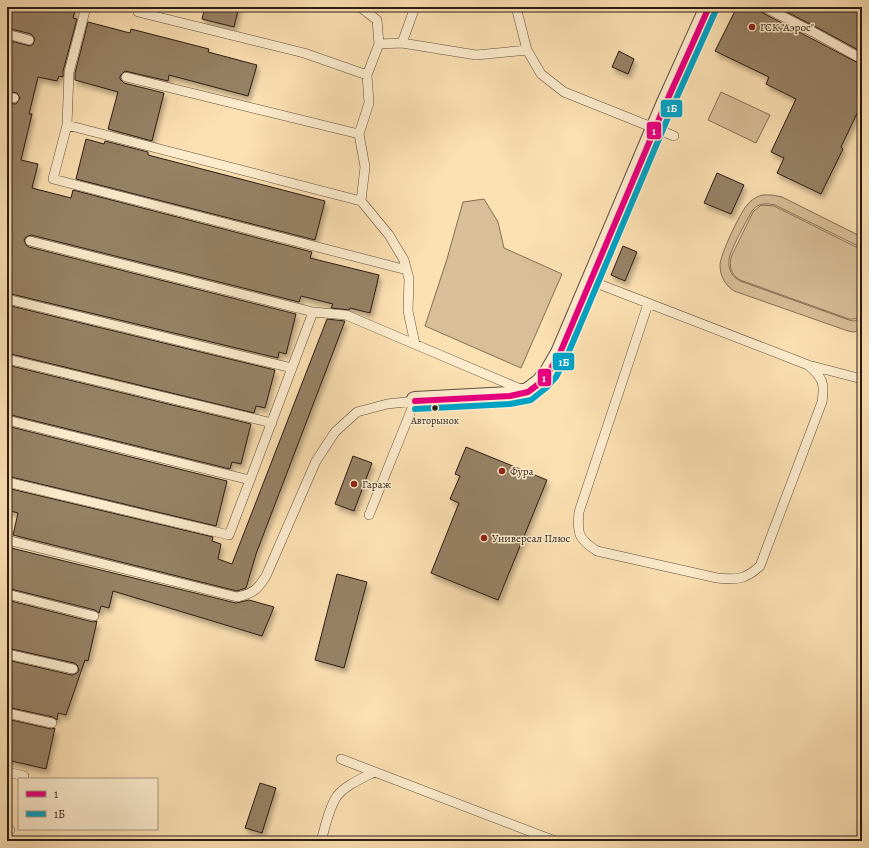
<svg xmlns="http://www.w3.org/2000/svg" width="869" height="848" font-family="Alegreya,serif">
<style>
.green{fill:#d8bf97;stroke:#826e56}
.building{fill:#978266;stroke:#2b1c14;filter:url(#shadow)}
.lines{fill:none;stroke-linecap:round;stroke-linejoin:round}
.lane-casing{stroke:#5f4d3c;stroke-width:10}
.street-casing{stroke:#5f4d3c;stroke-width:20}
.lane{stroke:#fcebcd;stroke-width:9}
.street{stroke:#fcebcd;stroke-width:18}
.bus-1-casing{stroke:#fcebcd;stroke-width:9}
.bus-2-casing{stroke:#fcebcd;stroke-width:9}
.bus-1{stroke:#e5007d;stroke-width:6}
.bus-2{stroke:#02a2c5;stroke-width:6}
.poi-dot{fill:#8f2418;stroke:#fcebcd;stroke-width:1.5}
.bus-dot{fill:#2b1c14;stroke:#fcebcd;stroke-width:1.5}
.labels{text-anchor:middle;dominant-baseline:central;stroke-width:3;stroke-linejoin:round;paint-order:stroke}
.bus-label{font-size:10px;fill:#2b1c14;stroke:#fcebcd}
.poi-label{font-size:11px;fill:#2b1c14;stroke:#fcebcd;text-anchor:start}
.line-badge{stroke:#fcebcd;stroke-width:1.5}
.badge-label{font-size:11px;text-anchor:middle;font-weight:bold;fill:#fff}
</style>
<defs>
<filter id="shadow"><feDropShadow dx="2.5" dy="4.5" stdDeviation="2" flood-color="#0004"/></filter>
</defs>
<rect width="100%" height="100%" fill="#fbe0b2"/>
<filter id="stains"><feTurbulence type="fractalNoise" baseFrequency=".005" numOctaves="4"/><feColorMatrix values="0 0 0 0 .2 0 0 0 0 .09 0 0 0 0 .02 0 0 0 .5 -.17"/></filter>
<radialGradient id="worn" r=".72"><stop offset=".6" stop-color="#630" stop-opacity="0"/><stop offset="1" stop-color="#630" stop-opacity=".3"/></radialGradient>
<!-- green -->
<path class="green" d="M721,92L770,115L756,143L708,120Z
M762,195H772L782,197L862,237V248L775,205C765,203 758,203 752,211C746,222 730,250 729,260C728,269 732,277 740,281L849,320L854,321L862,318V330L854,332L848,331L734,291C725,285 720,276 720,265C720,255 740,213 747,205C751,200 756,197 762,195Z
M484,199L498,222L504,248L562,274L521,368L425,326L447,259L463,202Z
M761,205L774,206L862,250L861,317L854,319H849L740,280C731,275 728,265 732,255L753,212Z"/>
<!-- building -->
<path class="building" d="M7,7H76L73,18L77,19L63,71V77L59,76L57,81L38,77L29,114H32L21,160L38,164L32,188L71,198L73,190L312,252L310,258L379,275L370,313L350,308L349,310L331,308L333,304L301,296L299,302L31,235L26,237L24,240L26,245L29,247L296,314L286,354L279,352L278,358L7,293V103L16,104L20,98L17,93L7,91V40L30,46L33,44L35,39L31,34L7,28Z
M205,7H239L234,27L202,19Z
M737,7H758L761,12L862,65V103L841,147L843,149L821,194L777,173L784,158L771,152L796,99L766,84L769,77L715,51Z
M777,7H862V52L818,28Z
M88,22L130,33L131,29L209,49L208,52L257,65L248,96L169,75L168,81L125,71L120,76V79L124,83L164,93L152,141L108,129L118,92L75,80V73Z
M619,51L634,59L628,74L612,67Z
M86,139L104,144L105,141L148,152V155L325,201L315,240L76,179Z
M717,173L744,185L731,214L704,203Z
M623,246L637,252L625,281L611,275Z
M7,305L275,370L265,408L256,406L254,413L7,353Z
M327,319L345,321L256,554L246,588L237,591L13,535L18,513L7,510V488L213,537L212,541L221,544L218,559L232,564Z
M7,365L251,424L241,464L232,462L230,469L7,414Z
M7,426L227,481L216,526L7,476Z
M466,447L547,480L498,600L431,573L459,503L450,499L460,476L455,474Z
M353,456L372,463L354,511L335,504Z
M7,547L236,603L249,600L274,607L262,636L113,591L109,608L101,606L99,613L95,610L7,588Z
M337,574L367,582L344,668L315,660Z
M7,600L93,622L97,621L88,661L85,660L66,715L58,713L57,720L53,717L7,707V660L72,675L77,673L79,670L77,665L74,663L7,648Z
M7,719L51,729L55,728L46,769L7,760Z
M260,783L276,788L262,833L245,828Z"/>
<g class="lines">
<!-- lane casing -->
<g class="lane-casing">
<path id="lane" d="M360,7L377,20L379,44L367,75L369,103L359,134L365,167L361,201L389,235L404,260L409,279L408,311L415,344
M516,7L527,50
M764,7L815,33L862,59
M138,12L304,53L367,75
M7,34L29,40
M402,43L476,55L527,50L541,74L564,92L674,136
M379,44L402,43L415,7
M126,77L359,134
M7,97L14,98
M67,125L69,72L86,7
M361,201L67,125L53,179L407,270
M30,241L313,312
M591,281L808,365C823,378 825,383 822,402L760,566C745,580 736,580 717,578L597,551C578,539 577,533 579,512L648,304
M7,299L292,368
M7,359L272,423
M812,366L862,379
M7,420L250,480L313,312L346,315L525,391
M7,482L229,535L250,480
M7,540L237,597C254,593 257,590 266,576L316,461L335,432L357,412L387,404L415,401L369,515
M7,594L94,616
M7,654L73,669
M7,713L52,723
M341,759L555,841
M7,772L24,776
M7,830H10
M321,841C325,828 329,807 337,796C346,785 361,779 374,772"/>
</g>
<!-- street casing -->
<g class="street-casing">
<path id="street" d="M415,401L510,396L528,392L540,383L549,372L560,353L665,105L709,7"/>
</g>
<!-- lane -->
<use href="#lane" class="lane"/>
<!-- street -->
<use href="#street" class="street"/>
<!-- bus-1 casing -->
<g class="bus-1-casing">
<path id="bus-1" d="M415,401L510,396L528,392L540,383L549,372L560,353L665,105L709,7"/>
</g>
<!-- bus-2 casing -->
<g class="bus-2-casing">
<path id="bus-2" d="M415,409L510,404L531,400L546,388L556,377L567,356L672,108L716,10"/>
</g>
<!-- bus-1 -->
<use href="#bus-1" class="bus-1"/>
<!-- bus-2 -->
<use href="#bus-2" class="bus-2"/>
</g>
<!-- markers -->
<g class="poi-dot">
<circle cx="752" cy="27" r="4"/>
<circle cx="502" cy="471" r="4"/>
<circle cx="354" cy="484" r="4"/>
<circle cx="484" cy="538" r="4"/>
</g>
<circle class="bus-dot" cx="435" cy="408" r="3.5"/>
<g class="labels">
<!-- bus labels -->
<g class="bus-label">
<text x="435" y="420">Авторынок</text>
</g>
<!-- poi labels -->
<g class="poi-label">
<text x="760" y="27">ГСК "Аэрос"</text>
<text x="510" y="471">Фура</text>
<text x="362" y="484">Гараж</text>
<text x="492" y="538">Универсал Плюс</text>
</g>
</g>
<g class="line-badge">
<rect x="660" y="99" width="23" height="19" rx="4" fill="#02a2c5"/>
<rect x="646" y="121" width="16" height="19" rx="4" fill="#e5007d"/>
<rect x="552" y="352" width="23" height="19" rx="4" fill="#02a2c5"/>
<rect x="537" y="368" width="15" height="19" rx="4" fill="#e5007d"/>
</g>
<g class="badge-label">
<text x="672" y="112">1Б</text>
<text x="654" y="135">1</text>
<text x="564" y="366">1Б</text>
<text x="544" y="382">1</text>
</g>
<!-- margin -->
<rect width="869" height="848" fill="none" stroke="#fbe0b2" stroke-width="24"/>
<rect x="8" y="8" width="853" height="832" fill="none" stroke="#2b1c14" stroke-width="2"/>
<rect x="12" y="12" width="845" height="824" fill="none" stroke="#2b1c14"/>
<!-- legend -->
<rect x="18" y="778" width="140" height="52" fill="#fcebcd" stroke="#a89883"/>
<rect x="26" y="791" width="20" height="6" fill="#e5007d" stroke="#a89883"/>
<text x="54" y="798" font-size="12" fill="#2b1c14">1</text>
<rect x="26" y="811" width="20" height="6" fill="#02a2c5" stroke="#a89883"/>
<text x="54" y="818" font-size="12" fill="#2b1c14">1Б</text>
<rect width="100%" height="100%" filter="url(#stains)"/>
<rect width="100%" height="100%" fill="url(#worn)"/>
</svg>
